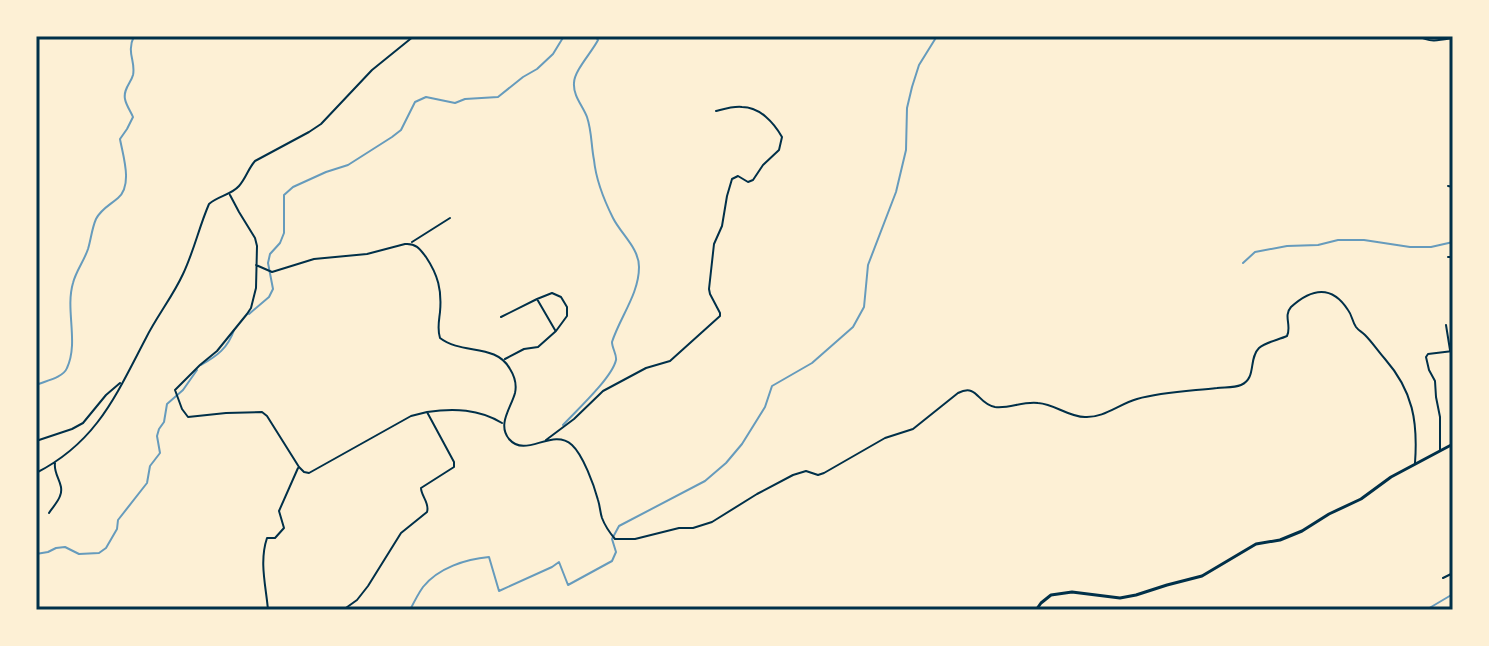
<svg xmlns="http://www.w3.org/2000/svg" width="1489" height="646" font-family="'Roboto Serif',serif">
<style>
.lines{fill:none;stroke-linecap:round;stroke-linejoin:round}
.stream{stroke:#669bbc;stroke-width:2}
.minor{stroke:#003049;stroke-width:2}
.tertiary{stroke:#003049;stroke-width:3}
.neatline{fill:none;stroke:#003049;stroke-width:3}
</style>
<rect width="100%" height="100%" fill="#fdf0d5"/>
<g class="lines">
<!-- stream -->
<path class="stream" d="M1243,263L1255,252L1287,246L1318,245L1338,240H1364L1410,247H1431L1453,242
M249,314L269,297L273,289L268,263L270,254L280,243L284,233V195L293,187L326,172L348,165L392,137L401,130L415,102L426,97L455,103L465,99L498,97L523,77L537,69L553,54L564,36
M201,365C217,356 228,348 234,330
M36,385C45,381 63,378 67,368C79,342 65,310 73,283C76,271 84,261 88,249C91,239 92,228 96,219C101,209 110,205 118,198C133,185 123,156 120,139L127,129L133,117C131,112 126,105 125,99C123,89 131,83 133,75C136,61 126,53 134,36
M563,425C576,411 612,378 616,360C617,355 612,348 612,342C620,317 639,294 639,267C639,248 621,234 613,218C604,200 596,180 594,160C591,145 592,132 587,117C583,106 573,96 574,83C574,71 592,52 598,40L595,36
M36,554L48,552L56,548L65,547L79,554L99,553L106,548L117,529L118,520L147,483L150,466L160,453L157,436L159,429L164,422L167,404L183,390L197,370
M410,610C414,602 418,594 423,587C438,568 466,559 489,557L499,591L552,567L559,562L568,585L612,561L616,552L612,539L619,526L705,481L726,463L742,444L765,407L772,386L812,363L853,327L864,307L868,265L896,192L906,150L907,108L912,87L919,65L937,36
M1426,610L1453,594"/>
<!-- minor -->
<path class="minor" d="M1419,36C1429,43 1441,40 1453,38
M1448,186L1453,187
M230,195L239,212L255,238L257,246L256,288L251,308L247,314L217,351L200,365L175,390L182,409L188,417L226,413L262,412L267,416L299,467L304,472L309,473L411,416L427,412
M412,242L450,218
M1448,257H1453
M256,265L272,272L314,259L367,254L405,244C416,243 420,249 426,257C438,275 442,290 440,312C439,321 437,329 440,338C462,355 496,343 510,369C515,377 517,384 515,393C511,408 497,424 509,439C526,459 552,427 572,445C583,455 594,485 598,500C600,506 600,512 602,518C605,526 610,533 615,539H635L679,528H693L712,522L757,494L793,475L806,471L818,475L824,473L885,438L913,429L958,393C978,383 977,404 995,407C1009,409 1023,401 1038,403C1055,404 1068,417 1085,417C1104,418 1119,404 1137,399C1162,392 1191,391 1217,388C1224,387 1234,388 1241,385C1257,378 1248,359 1259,348C1266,342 1278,340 1287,336C1292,326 1283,316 1291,307C1312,288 1332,285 1348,310C1352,315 1352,321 1356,327C1359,331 1361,331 1365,335C1372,342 1378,351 1385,359C1413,391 1418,422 1415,463
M537,299L555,330
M501,317L537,299L552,293L561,297L567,307V316L556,331L538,347L524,349L505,359
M1446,325L1450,350
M546,440L574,419L603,391L646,368L670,361L720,316V313L710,294L709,289L714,244L722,226L727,196L732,179L738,176L748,182L753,180L763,165L779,150L782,137C774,123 760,107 742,107C734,106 724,109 716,111
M36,441L72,429L83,423L106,395L120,383
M1440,450V417L1436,397L1435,381L1429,370L1426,357L1428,354L1453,351
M36,473C97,442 116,395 146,338C157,316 173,296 183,274C194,251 199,227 209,204C218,196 231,195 239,186C246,178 248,169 255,161L309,132L321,124L372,70L414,36
M49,513C52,508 58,502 60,496C65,484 53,475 55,463
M1443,578L1453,573
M268,610C266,586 259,562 267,538H275L284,528L279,511L298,468
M343,610L357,600L368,586L401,533L427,512C430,503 421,496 421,488L454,467V462L427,412C454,408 479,409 502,423"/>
<!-- tertiary -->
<path class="tertiary" d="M1036,610L1041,603L1051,595L1072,592L1120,598L1136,595L1167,585L1202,576L1256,544L1280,540L1302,531L1329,514L1361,499L1391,477L1453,444"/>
</g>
<!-- border -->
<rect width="1489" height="646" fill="none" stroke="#fdf0d5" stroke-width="76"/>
<rect x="38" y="38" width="1413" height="570" class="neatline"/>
</svg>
